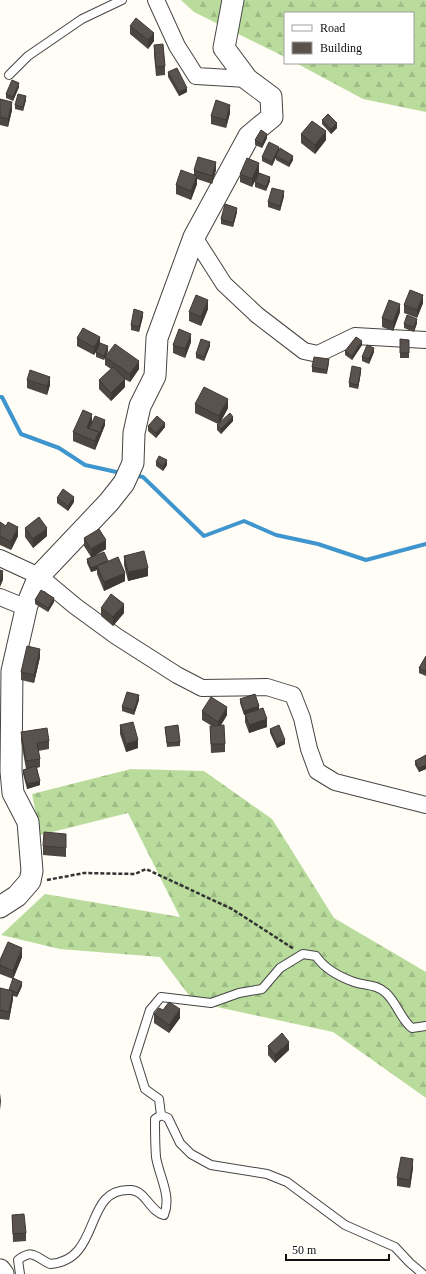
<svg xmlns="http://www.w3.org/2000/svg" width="426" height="1274" font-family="Georgia,serif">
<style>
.forest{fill:url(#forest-firs)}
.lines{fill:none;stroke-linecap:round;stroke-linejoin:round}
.stream{stroke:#3f96cf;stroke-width:4}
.service-casing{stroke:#444;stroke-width:10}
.minor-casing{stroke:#444;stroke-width:18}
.tertiary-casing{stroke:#444;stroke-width:23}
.path{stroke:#333;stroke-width:2.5;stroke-dasharray:4 2;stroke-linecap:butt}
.service{stroke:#fff;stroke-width:8}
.minor{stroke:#fff;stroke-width:16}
.tertiary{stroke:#fff;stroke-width:21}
.wall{fill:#4d4742}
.shaded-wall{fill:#3f3936}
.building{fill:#5a524d;stroke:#3f3936}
</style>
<defs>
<pattern id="forest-firs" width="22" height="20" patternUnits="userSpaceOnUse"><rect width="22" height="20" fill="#b9dc9c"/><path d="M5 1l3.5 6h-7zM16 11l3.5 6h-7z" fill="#9ebc85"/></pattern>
</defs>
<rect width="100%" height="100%" fill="#fffdf5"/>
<!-- forest -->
<path class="forest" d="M181,0H426V112L363,99L296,63H413V13H285V57L194,12Z
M131,769L204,771L272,819L334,918L426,972V1098L333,1032L194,1002L160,957L60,949L1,935L45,894L180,917L128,813L40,835L32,794Z"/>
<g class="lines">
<!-- stream -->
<path class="stream" d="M0,397H2L21,434L59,448L85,465L121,473
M134,475L143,477L204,536L244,521L276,535L318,544L366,560L426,544"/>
<!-- service casing -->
<g class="service-casing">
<path id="service" d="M9,75L28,56L82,19L122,0
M161,1115L159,1099L145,1089L135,1057L150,1010L161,997L211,1003L239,993L262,989L280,968L303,954L316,956C324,968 340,977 354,982C366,986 376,984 386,993C397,1003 401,1020 412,1028L426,1026
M20,1274L18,1260C34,1248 36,1258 50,1264C103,1260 82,1187 131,1190C146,1191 150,1212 164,1215C172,1196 159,1176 156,1157C155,1145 155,1131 155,1119L161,1115L168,1118L180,1143L191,1154L211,1165L267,1174L287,1182L345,1225L395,1247L410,1263L423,1274"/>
</g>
<!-- minor casing -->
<g class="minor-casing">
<path id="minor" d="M156,0L177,46L196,76L247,79
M194,237L224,284L257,315L304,351L318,354L355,336L426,340
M0,558L39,576L75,606L116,636L177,675L202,688L267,687L293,695L302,718L309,749L317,771L335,782L426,805
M0,597L27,608"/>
</g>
<!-- tertiary casing -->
<g class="tertiary-casing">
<path id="tertiary" d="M0,907L17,896L30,881L32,871L28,822L13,793L11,771L12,671L27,605L39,576L109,502L124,483L133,463L134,433L140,406L155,376L157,338L194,237L249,136L272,117L271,97L247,79L224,48L233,0
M0,1270L3,1274"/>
</g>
<!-- path -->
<path class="path" d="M47,880L84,873L135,874L146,869L232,909L294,949"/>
<!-- service -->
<use href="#service" class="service"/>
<!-- minor -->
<use href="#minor" class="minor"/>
<!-- tertiary -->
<use href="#tertiary" class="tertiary"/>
</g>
<!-- wall -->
<path class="wall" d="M130,26L154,41L148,49L130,34Z
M154,45L165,66V75L156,76L154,54Z
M168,72L187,92L179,96L168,77Z
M19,87L13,101L6,98V94Z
M0,99L12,110L8,127L0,125Z
M26,100L23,111L15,109V105Z
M230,113L226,128L211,124V116Z
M322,120L337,128L331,134L322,124Z
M301,134L326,140L315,154L301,143Z
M267,138L262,148L255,145V140Z
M279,152L293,160L289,167L276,160V157L272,166L262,161V157Z
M194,170H216L212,184L197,179V184L191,200L176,194V185L194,175Z
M259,172V173L270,181L266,191L255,187V182L259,173L252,187L240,182V174Z
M284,196L280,211L268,207V202Z
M237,212L233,227L221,224V219Z
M423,303L417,318L404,313V305Z
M208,309L201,326L189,321V312Z
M400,312L393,331L382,327V318Z
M143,316L139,332L131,330V325Z
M417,323L414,332L404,328V324Z
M77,338L100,345L108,351L106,356L139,369L130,382L124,379L125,387L111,401L99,389V380L111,369L105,365V357L104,360L96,357V352L99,347L94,355L77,346Z
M400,339L409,340V358H400Z
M191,342L185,358L173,353V345Z
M362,345L352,360L345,355V351Z
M210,346L204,361L196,358V354Z
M374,352L369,364L362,361V357Z
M329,363L327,374L312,372V367Z
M361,372L358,389L349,387V383Z
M27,380L50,385L47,395L27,388Z
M195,404L228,408L221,421H233L221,434L217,430V425L218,424L195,413Z
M92,421L105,425L95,450L73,441V432Z
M148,426L165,427L156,438L148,431Z
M156,462L167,465L163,471L156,466Z
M57,498L74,502L68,511L57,503Z
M0,522L18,536L11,550L0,545Z
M25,528L47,536L33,548L25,537Z
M84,538L106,549L93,556L108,561L125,581L104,591L97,574V570L91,572L87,563V559L91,557L84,546Z
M124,556L148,576L128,581L124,565Z
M35,600L54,602L48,612L35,604Z
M101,608L124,613L113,626L101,616Z
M426,656V676L419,673V668Z
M40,657L34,683L21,680V672Z
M240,699L259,709L267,727L249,733L245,722V715H244L240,703Z
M139,700L134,715L122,711V707Z
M202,711L227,715L221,725L225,744V752L211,753L210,726H212L202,720Z
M120,725L138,748L126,752L120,734Z
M165,727L180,742V746L167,747Z
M270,729L285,744L277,748L270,733Z
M21,732L49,741V749L38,751L40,759V767L37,768L40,785L27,789L23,774V770L26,769L21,741Z
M426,755V769L419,772L415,765V761Z
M66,842V857L43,855V846Z
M22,957L13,979L0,974V960Z
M22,986L17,997L13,996V999L9,1020L0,1019V988L9,990Z
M163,1010L180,1018L169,1033L154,1023V1014Z
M268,1046L289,1050L275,1063L268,1055Z
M413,1168L410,1188L397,1186V1178Z
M12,1215L26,1233V1241L13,1242Z"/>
<!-- shaded-wall -->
<path class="shaded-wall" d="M154,33V41L148,49V40Z
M19,83V87L13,101V97Z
M187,88V92L179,96V92Z
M26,96V100L23,111V107Z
M12,102V110L8,127V119Z
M230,105V113L226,128V120Z
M337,123V128L331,134V129Z
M326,131V140L315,154V145Z
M267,134V138L262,148V144Z
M279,147V151L272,166V162Z
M293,156V160L289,167V163Z
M216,162V170L212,184V176Z
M259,163V172L252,187V179Z
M197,176V184L191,200V191Z
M270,177V181L266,191V187Z
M284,191V196L280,211V206Z
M237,208V212L233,227V223Z
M423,295V303L417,318V310Z
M208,300V309L201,326V317Z
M400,304V312L393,331V322Z
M143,312V316L139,332V327Z
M417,319V323L414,332V327Z
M191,334V342L185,358V349Z
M100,337V345L94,355V347Z
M362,341V345L352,360V356Z
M210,342V346L204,361V357Z
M108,346V351L104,360V356Z
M374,348V352L369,364V359Z
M139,361V369L130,382V374Z
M361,368V372L358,389V385Z
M50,377V385L47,395V386Z
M125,379V387L111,401V393Z
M228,399V408L219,425V416Z
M92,414V422L87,436V428Z
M233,417V421L221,434V429Z
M105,420V425L95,450V441Z
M165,423V427L156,438V433Z
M167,460V465L163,471V466Z
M74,497V502L68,511V506Z
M18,527V536L11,550V542Z
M47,528V536L33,548V539Z
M106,540V549L91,558V549Z
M108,561L97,566V570L91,572V568Z
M148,568V576L128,581V572Z
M3,571V580L0,587V579Z
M125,573V581L104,591V582Z
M54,598V602L48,612V608Z
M124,604V613L113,626V617Z
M40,649V657L34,683V675Z
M139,695V700L134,715V710Z
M259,706V711L244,715V711Z
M227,707V715L218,730V722Z
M267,719V727L249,733V725Z
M138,740V748L126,752V744Z
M285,740V744L277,748V744Z
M426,765V769L419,772V768Z
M40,781V785L27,789V784Z
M22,948V957L13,979V971Z
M22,982V986L17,997V993Z
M13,991V999L9,1020V1012Z
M180,1009V1018L169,1033V1025Z
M289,1042V1050L275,1063V1055Z
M1,1093V1101L0,1110V1101Z
M413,1159V1168L410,1188V1180Z"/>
<!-- building -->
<path class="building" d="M136,18L154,33L148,40L130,26Z
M163,44L165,66L156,67L154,45Z
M177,68L187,88L179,92L168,72Z
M12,80L19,83L13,97L6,94Z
M18,94L26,96L23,107L15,105Z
M0,99L12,102L8,119L0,117Z
M216,100L230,105L226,120L211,116Z
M328,114L337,123L331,129L322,120Z
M312,121L326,131L315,145L301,134Z
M261,130L267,134L262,144L255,140Z
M269,142L279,147L272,162L262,157Z
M280,148L293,156L289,163L276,156Z
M198,157L216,162L212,176L194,170Z
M247,158L259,163L252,179L240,174Z
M181,170L197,176L191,191L176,185Z
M259,173L270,177L266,187L255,182Z
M272,188L284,191L280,206L268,202Z
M225,204L237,208L233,223L221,219Z
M410,290L423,295L417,310L404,305Z
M196,295L208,300L201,317L189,312Z
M389,300L400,304L393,322L382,318Z
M134,309L143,312L139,327L131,325Z
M407,315L417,319L414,327L404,324Z
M83,328L100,337L94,347L77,338Z
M179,329L191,334L185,349L173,345Z
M356,337L362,341L352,356L345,351Z
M201,339L210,342L204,357L196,354Z
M400,339L409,340V353H400Z
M100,343L108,346L104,356L96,352Z
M115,344L139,361L130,374L105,357Z
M367,345L374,348L369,359L362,357Z
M314,357L329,359L327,370L312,367Z
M352,366L361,368L358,385L349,383Z
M113,367L125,379L111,393L99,380Z
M30,370L50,377L47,386L27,380Z
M204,387L228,399L219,416L195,404Z
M83,410L92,414L87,428L99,432L95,441L73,432Z
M230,413L233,417L221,429L217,425Z
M95,416L105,420L99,435V432L89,429Z
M157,416L165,423L156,433L148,426Z
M159,456L167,460L163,466L156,462Z
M63,489L74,497L68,506L57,498Z
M39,517L47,528L33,539L25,528Z
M0,522L6,526L8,522L18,527L11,542L0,536Z
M99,529L106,540L91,549L84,538Z
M144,551L148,568L128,572L124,556Z
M104,552L108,561L91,568L87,559Z
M118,557L125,573L104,582L97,566Z
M0,570L3,571L0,579Z
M41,590L54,598L48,608L35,600Z
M111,594L124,604L113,617L101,608Z
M27,646L40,649L34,675L21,672Z
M426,656V672L419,668Z
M127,692L139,695L134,710L122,707Z
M255,694L259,706L244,711L240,699Z
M211,697L227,707L218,722L202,711Z
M263,708L267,719L249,725L245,714Z
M133,722L138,740L126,744L120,725Z
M178,725L180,742L167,743L165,727Z
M224,725L225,744H211L210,726Z
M279,725L285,740L277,744L270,729Z
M47,728L49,741L37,743L40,759L26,761L21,732Z
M426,755V765L419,768L415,761Z
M36,766L40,781L27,784L23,770Z
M44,832L66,834V848L43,846Z
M8,942L22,948L13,971L0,965V960Z
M13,978L22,982L17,993L13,991L9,990Z
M0,988L13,991L9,1012L0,1010Z
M169,1002L180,1009L169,1025L154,1014L159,1008L163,1010Z
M282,1033L289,1042L275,1055L268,1046Z
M401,1157L413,1159L410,1180L397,1178Z
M24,1214L26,1233L13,1234L12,1215Z"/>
<!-- legend -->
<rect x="284" y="12" width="130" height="52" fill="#ffffff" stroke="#a0a0a0"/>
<rect x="292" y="25" width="20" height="6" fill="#ffffff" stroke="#a0a0a0"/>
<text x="320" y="32" font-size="12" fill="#111111">Road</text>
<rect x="292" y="42" width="20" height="12" fill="#5a524d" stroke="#a0a0a0"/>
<text x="320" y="52" font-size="12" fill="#111111">Building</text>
<!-- scale -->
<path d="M286 1254v6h103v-6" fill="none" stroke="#111111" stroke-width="2"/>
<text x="292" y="1254" font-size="12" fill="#111111" stroke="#ffffff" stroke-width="3" paint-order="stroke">50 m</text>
</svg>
